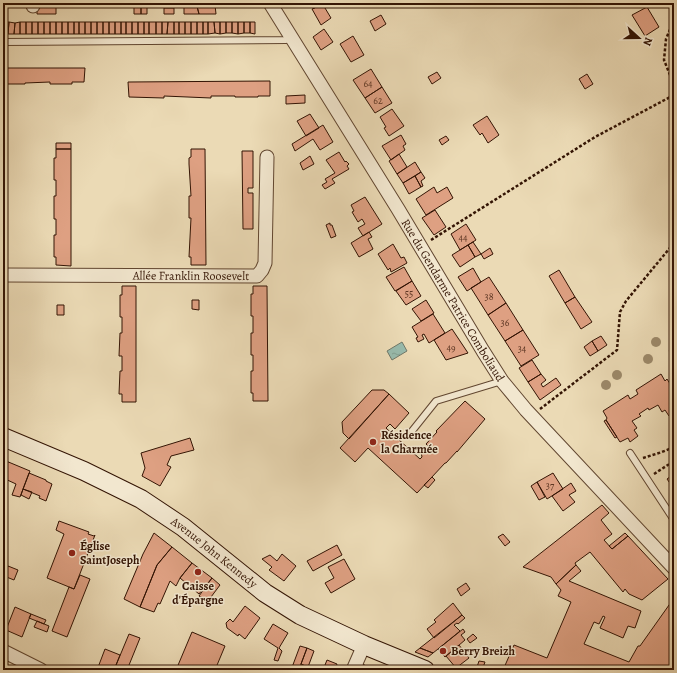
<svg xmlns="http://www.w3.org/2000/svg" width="677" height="673" font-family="Alegreya,serif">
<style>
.water{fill:url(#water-ripples);stroke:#707869}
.building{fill:#dea082;stroke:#331404}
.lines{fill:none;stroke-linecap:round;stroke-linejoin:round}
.service-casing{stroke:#614630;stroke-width:8}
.minor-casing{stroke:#614630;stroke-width:15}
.secondary-casing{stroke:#331404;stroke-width:20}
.path{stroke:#331404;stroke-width:2.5;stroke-dasharray:3 2;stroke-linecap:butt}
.service{stroke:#f2e7cf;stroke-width:6}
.minor{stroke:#f2e7cf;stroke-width:13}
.secondary{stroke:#f2e7cf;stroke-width:18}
.tree{fill:#9c896a}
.poi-dot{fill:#8f2418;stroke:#f2e7cf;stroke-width:1.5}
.labels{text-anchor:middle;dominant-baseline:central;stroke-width:3;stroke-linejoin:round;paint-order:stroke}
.number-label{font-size:10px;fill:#5e3724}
.street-label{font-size:12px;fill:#331404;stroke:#f2e7cf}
.poi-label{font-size:12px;font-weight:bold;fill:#331404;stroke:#f2e7cf;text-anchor:start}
</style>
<defs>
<pattern id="water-ripples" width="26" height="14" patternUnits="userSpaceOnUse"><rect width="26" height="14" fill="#98bbad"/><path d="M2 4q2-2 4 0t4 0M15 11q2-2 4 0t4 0" fill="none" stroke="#83a093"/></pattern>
</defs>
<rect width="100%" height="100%" fill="#ebdab5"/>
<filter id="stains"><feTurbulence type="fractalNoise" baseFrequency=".005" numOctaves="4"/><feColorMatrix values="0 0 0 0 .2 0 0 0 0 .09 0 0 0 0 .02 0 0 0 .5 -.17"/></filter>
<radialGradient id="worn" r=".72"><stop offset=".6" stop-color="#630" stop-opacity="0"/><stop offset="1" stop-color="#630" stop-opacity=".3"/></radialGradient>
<!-- water -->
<path class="water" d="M402,342L407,351L392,360L387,351Z"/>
<!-- building -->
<path class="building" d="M3,3H15L16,7H3Z
M134,3H141V14H134Z
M141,3H147V14H141Z
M184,3H196L199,14H184Z
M312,3H322L331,18L321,25L312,9L315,8Z
M215,5L216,14H199L197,6Z
M37,7H56V14H37Z
M647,7L659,27L645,36L632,15Z
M164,8H174V14H164Z
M381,15L386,24L375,31L370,21Z
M3,22H9L8,34H3Z
M9,22L15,23L14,34H8Z
M20,22V34H14L15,23Z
M20,22H26V34H20Z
M26,22H32V34H26Z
M32,22H38V34H32Z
M38,22H44V34H38Z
M44,22H50V34H44Z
M50,22H56V34H50Z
M56,22H62V34H56Z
M62,22H68V34H62Z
M68,22H74V34H68Z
M74,22H79V34H74Z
M79,22H85V34H79Z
M85,22H91V34H85Z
M91,22H97V34H91Z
M97,22H103V34H97Z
M103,22H109V34H103Z
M109,22H115V34H109Z
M115,22H121V34H115Z
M121,22H126V34H121Z
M126,22H132V34H126Z
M132,22H138V34H132Z
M138,22H144V34H138Z
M144,22H149V34H144Z
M149,22H156V34H149Z
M156,22H162V34H156Z
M162,22H168L167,34H162Z
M168,22H174V34H167Z
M174,22H179V34H174Z
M179,22H185V34H179Z
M185,22H191V34H185Z
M191,22H197V34H191Z
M197,22H203V34H197Z
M203,22H208V34H203Z
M208,22H214L215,33L208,34Z
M214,22H220V34L215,33Z
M220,22H226V33L220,34Z
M226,22H232V33H226Z
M232,22H238V34L232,33Z
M238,22H244V33L238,34Z
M244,22H250V33H244Z
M250,22H255V34L250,33Z
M324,29L333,42L321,50L313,37Z
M353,36L364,55L351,62L340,44Z
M3,68H85L84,82H72V84H50V82L25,83V84H3Z
M371,69L382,87L365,98L353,80Z
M437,72L441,78L432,84L428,77Z
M587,74L593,84L585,89L579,79Z
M270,81V96H258V97H235V96H211V98L164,96V98L129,97L128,82Z
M382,87L392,103L375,113L365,98Z
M305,95V103L286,104V96Z
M392,109L404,126L389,136L384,128L386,127L380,117Z
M310,114L319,128L306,136L297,121Z
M487,116L499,135L488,143L482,133L480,135L473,125Z
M323,125L333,142L320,150L313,139L295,151L292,144Z
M401,135L406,144L403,146L405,150L391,160L382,146Z
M446,136L449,140L442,145L439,140Z
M56,143H71V149H56Z
M56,149H71V266L56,265V257H54V235H56V219H54V196H56V180H54V158H56Z
M191,149H205L206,265H191V257H189L191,218H189V196H191L189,164V158L191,157Z
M242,151H253V188H248V193H253V229H243Z
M339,152L345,162L346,161L349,164L347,166L349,169L332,179L335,183L325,189L322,185L327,182L325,179L335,173L326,160Z
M399,154L407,167L397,174L389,161Z
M310,156L314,164L303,170L300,163Z
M415,162L421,172L403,183L397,174Z
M421,172L425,178L421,181L423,186L421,187L415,176Z
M415,176L421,187L409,194L403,183Z
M434,187L437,193L447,187L453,198L426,215L416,199Z
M365,197L382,224L363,236L358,228L365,224L362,219L358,222L352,212L354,211L351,205Z
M435,210L446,227L434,235L422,218Z
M330,223V225H332L336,236L331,238L326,225Z
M466,224L476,240L460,250L451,234Z
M369,232L372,237L368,239L373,249L359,257L351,243Z
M473,242L481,254L475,257L468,245Z
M393,244L401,258L404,257L407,263L391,272L390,268L388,270L378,254Z
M468,245L475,257L460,267L452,255Z
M490,248L493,254L484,259L481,254Z
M404,267L412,281L395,291L386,277Z
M473,268L481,282L467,291L458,277Z
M559,270L575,297L565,303L549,276Z
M489,277L506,303L488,315L471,288Z
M412,281L421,296L406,305L396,291Z
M3,286L4,402H3Z
M122,286H136V402H122V394H119L120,371H122V356H119L120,333H122V317H120V295H122Z
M253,286H267L268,401H253V393H251V371H253V355H251V333H253V316H251V294H253Z
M575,297L592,322L581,329L565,303Z
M192,300H199V310L192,309Z
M426,300L434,313L421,321L412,309Z
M506,303L523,330L505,341L488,315Z
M57,305H64V315H57Z
M433,314L445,333L429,343L424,334L422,335L424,339L418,342L416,338L418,337L412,327Z
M452,329L468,353L446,360L434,340Z
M523,330L539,355L521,366L505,341Z
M601,336L607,345L598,351L592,341Z
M592,341L598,351L590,356L584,347Z
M532,360L541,374L528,382L519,368Z
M541,374L546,380L541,384L543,387L556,378L561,385L540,400L528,382Z
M661,374L665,381L667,379L674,390V413L669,416L665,410L662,412L658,405L649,410L648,408L639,414L641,416L632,421L637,428L634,430L638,436L630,442L628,438L620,442L606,420L607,418L603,411L628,395L630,399L638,394L636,390Z
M372,390H384L389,394L349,439L343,433L342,422Z
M389,394L409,413L395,429L390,424L386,428L420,459L422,457L421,452L424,450L427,451L430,448L426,444L437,432L436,431L465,401L485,419L457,452V451L446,463H445L417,493L368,448L355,462L340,448Z
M606,420L617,437L615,438L604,421Z
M190,438L194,450L171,456L167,465L171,467L160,486L142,476L145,468L141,453Z
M6,461L30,471L20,497L12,495L16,484L3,478V470Z
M29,473L46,480V481L52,484L46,501L39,498L40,496L23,489Z
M553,473L563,489L547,499L537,482Z
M674,474V489L667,479Z
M432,477L435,480L428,488L424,485Z
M537,482L545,497L539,500L531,486Z
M571,483L576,491L569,495L575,502L563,511L552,496Z
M23,489L32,492L29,499L21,495Z
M602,505L609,513L601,520L612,534L604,540L612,549L628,536L668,579L642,600L629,594L625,589L623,592L590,552L575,563L576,565L556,584L551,577L523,567Z
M59,521L89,532L88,534L94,536L95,535L74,589L47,578L64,534L56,530Z
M154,533L172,547L157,565L140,607L124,599L143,554Z
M625,533L628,536L612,549L609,546Z
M503,534L510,542L505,546L498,537Z
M337,545L342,555L313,571L307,561Z
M172,547L192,563L180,578L176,586L170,581L160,604L158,603L154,612L140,607L157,565Z
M282,554L296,566L284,581L269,570L272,567L262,559L270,555L277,561Z
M344,559L355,579L331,593L325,583L334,578L328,567Z
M192,563L212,578L199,594L180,578Z
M576,565L581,571L569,581L641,611L635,628L628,626L623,638L600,628L605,617L603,616L599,624L594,622L584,644L629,662L638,646H640L674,598V660L667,670H503L514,645L547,658L571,602L558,596L561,590L556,584Z
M8,566L18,570L14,580L4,576Z
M80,575L90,579L67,637L52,631L69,587L74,589Z
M212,578L220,585L208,601L199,596Z
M466,583L470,589L461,596L457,589Z
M453,603L462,615L434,638L427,629L436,622L434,620Z
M245,606L260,618L245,639L239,634L238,636L227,628L226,623L230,619L233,622Z
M15,607L31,614L22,637L6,630Z
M31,614L46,620L44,624L29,618Z
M462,615L465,618L458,624L457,623L454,625L460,631L438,649L433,653L420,648Z
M37,621L49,626L47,632L34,627Z
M273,624L288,633L279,648L282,651L278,661L274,660L278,648L264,639Z
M463,629L465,632L461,635L465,640L445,657L438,649Z
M192,632L225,646L215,670H176Z
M129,634L140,638L127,670H114Z
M473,634L477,638L470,643L467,639Z
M459,645L469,658L456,668L446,656Z
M300,646L307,648L301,664L299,670H291Z
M307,648L314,651L308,667L301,664Z
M420,648L433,653L428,657L415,652Z
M105,649L120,655L114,670H97Z
M327,660L337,664L335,670H323Z
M479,661L485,662L482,670H476Z"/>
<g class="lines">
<!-- service casing -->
<g class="service-casing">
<path id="service" d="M3,42L286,40L291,37
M673,351L674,353
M412,431L436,401L502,381
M630,453L674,520
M356,663L365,670"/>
</g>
<!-- minor casing -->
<g class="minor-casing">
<g id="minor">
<path id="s1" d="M270,3L398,209L483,351L502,381L526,410L674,568"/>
<path d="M33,6V3"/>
<path id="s2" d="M3,275L257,276L262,270L265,263L267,157"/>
<path d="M3,651L41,670"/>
<path d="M353,670L364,645"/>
</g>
</g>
<!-- secondary casing -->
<g class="secondary-casing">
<g id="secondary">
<path id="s3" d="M3,437L84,471L141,499L183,527L265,593L300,615L364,645L425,670"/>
</g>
</g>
<!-- path -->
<path class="path" d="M674,20L666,39L664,60L674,85
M431,240L595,137L674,95
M540,409L617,350L620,312L626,301L674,243
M643,458L662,452L674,447
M654,474L674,461"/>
<!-- service -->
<use href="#service" class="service"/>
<!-- minor -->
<use href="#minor" class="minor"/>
<!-- secondary -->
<use href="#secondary" class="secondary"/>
</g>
<!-- trees -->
<g class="tree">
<circle cx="656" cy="342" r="5"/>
<circle cx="648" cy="359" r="5"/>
<circle cx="617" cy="375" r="5"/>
<circle cx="606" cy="385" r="5"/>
</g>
<!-- markers -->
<g class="poi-dot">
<circle cx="373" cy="442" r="4"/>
<circle cx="72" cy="553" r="4"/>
<circle cx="198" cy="572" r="4"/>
<circle cx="443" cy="651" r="4"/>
</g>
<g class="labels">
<!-- number labels -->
<g class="number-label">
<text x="368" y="83">64</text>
<text x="378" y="100">62</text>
<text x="463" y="237">44</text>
<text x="409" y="293">55</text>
<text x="489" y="296">38</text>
<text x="505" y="322">36</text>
<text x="451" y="347">49</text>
<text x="522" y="348">34</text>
<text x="550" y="485">37</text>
</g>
<!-- street labels -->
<g class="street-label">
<text stroke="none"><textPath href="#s2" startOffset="188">Allée Franklin Roosevelt</textPath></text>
<text stroke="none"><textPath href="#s1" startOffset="349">Rue du Gendarme Patrice Comboliaud</textPath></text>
<text stroke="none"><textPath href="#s3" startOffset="242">Avenue John Kennedy</textPath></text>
</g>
<!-- poi labels -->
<g class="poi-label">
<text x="381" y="435">Résidence<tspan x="381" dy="14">la Charmée</tspan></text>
<text x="80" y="546">Église<tspan x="80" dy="14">SaintJoseph</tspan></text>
<text x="198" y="586" text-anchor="middle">Caisse<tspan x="198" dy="14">d'Épargne</tspan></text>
<text x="451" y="651">Berry Breizh</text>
</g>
</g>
<!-- margin -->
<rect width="677" height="673" fill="none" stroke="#ebdab5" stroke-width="16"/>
<rect x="4" y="4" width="669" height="665" fill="none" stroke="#331404" stroke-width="2"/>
<rect x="8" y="8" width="661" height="657" fill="none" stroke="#331404"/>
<!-- north arrow -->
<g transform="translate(639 38) rotate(111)" stroke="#f2e7cf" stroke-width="3" paint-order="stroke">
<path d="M0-3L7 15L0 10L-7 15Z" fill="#331404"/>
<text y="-6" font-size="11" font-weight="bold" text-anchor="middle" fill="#331404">N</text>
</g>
<rect width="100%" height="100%" filter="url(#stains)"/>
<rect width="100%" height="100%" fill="url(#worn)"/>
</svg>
